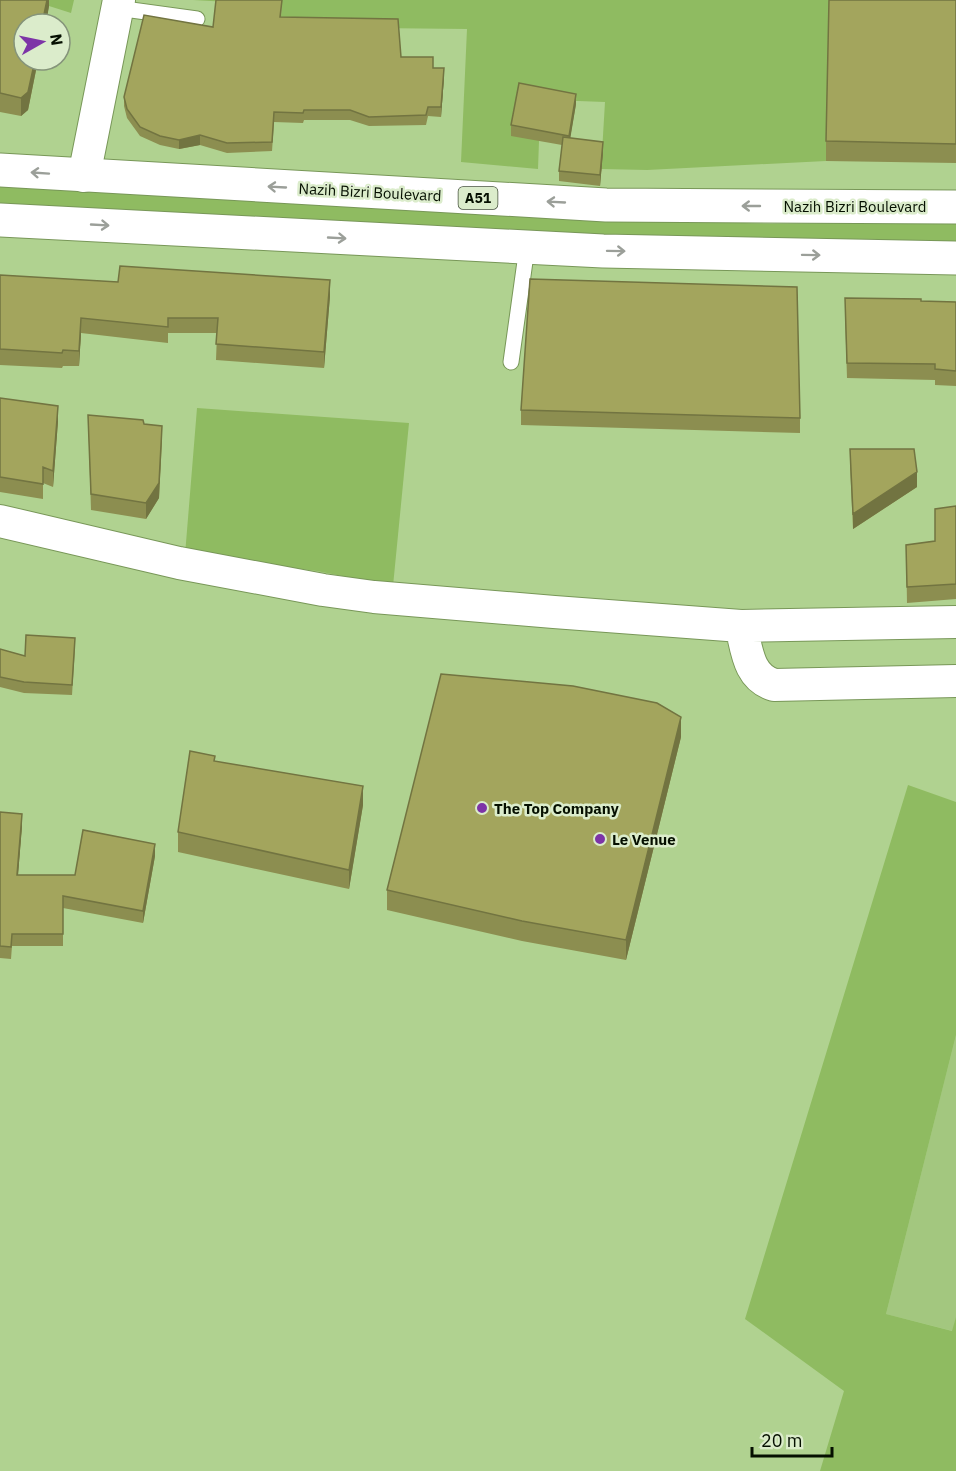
<svg xmlns="http://www.w3.org/2000/svg" width="956" height="1471" font-family="'IBM Plex Sans',sans-serif">
<style>
.built{fill:#a3c77f}
.green{fill:#8fbb61}
.lines{fill:none;stroke-linecap:round;stroke-linejoin:round}
.service-casing{stroke:#789758;stroke-width:17}
.minor-casing{stroke:#789758;stroke-width:34}
.trunk-casing{stroke:#789758;stroke-width:35}
.service{stroke:#fff;stroke-width:15}
.minor{stroke:#fff;stroke-width:32}
.trunk{stroke:#fff;stroke-width:33}
.wall{fill:#8c8e50}
.shaded-wall{fill:#727441}
.building{fill:#a3a55d;stroke:#727441;stroke-width:1.5}
.oneway{stroke:#9b9f99}
.poi-dot{fill:#7d34a7;stroke:#dbeccb;stroke-width:2}
.labels{text-anchor:middle;dominant-baseline:central;stroke-width:5;stroke-linejoin:round;paint-order:stroke}
.shield{fill:#dbeccb;stroke:#45513d;stroke-width:1.5}
.shield-label{font-size:14px;font-weight:bold;fill:#050f00}
.street-label{font-size:15px;fill:#050f00;stroke:#dbeccb}
.poi-label{font-size:15px;font-weight:bold;fill:#050f00;stroke:#dbeccb;text-anchor:start}
</style>
<rect width="100%" height="100%" fill="#b0d290"/>
<!-- built -->
<path class="built" d="M956,1035V1317L953,1331L886,1314Z"/>
<!-- green -->
<path class="green" d="M23,0H74L71,13L49,6Z
M193,0H832L826,161L647,170L601,169L605,102L551,100L539,141L538,169L461,162L467,29L280,27L282,5Z
M0,184L467,213L770,224L956,222V242L769,243L0,205Z
M197,408L409,423L393,586L317,571L185,555Z
M908,785L956,802V1035L886,1314L952,1331L956,1317V1471H820L844,1391L745,1319Z"/>
<g class="lines">
<!-- service casing -->
<g class="service-casing">
<path id="service" d="M117,8L197,19
M511,362L527,247"/>
</g>
<!-- minor casing -->
<g class="minor-casing">
<path id="minor" d="M84,176L119,0
M0,521L179,563L323,590L374,597L554,612L741,626L956,622
M741,626C747,650 748,677 774,685L956,681"/>
</g>
<!-- trunk casing -->
<g class="trunk-casing">
<path id="trunk" d="M0,170L606,205L956,207
M0,220L603,251L956,258"/>
</g>
<!-- service -->
<use href="#service" class="service"/>
<!-- minor -->
<use href="#minor" class="minor"/>
<!-- trunk -->
<use href="#trunk" class="trunk"/>
</g>
<!-- wall -->
<path class="wall" d="M0,0H49V6L28,110L21,116L0,112Z
M282,0L281,17L433,68L444,77L441,117L428,116L426,125L369,126L350,120H304L303,123L274,122L272,151L227,153L200,145L179,149L160,145L140,136L127,118L124,106V97L213,27Z
M956,0V163L826,161V141Z
M576,104L570,138L603,152L600,186L559,181V171L562,145L511,136V125Z
M0,275L118,282L330,296L324,368L216,360L217,333H168V343L81,333L79,366H63L62,368L0,365Z
M921,301L956,302V386L935,385V380L847,378L845,313Z
M0,398L58,421L53,487L43,483V499L0,492Z
M521,410L800,418V433L521,425Z
M88,415L144,424L162,441L159,498L146,519L91,510Z
M850,449L917,487L853,529L850,464Z
M956,506V599L907,603L906,545L935,541Z
M75,648L72,695L24,693L0,687V649L25,656Z
M681,737L626,960L522,941L387,910V890Z
M215,761L363,805L349,889L178,852V832Z
M0,812L22,826L18,875H75L155,856L143,923L63,908V946H12L11,959L0,958Z"/>
<!-- shaded-wall -->
<path class="shaded-wall" d="M47,0H49V6L46,24H42Z
M35,60H38L28,110L21,116V98Z
M444,68V77L441,117V107Z
M576,94V104L569,146V136Z
M200,135V145L179,149V140Z
M603,142V152L600,186V175Z
M330,280V296L324,368V352Z
M81,318V333L79,366V351Z
M58,406V421L53,487V471Z
M162,426L159,498L146,519V503Z
M917,472V487L853,529V514Z
M681,717V737L626,960V940Z
M363,786V805L349,889V870Z
M22,814V826L17,887V875Z
M155,844V856L143,923V911Z"/>
<!-- building -->
<path class="building" d="M0,0H47L42,24H24V60H35L28,92L21,98L0,93Z
M216,0H282L280,17L398,19L401,57H433V68H444L441,107H428L426,115L369,117L350,110H304L303,113L274,112L272,142L227,143L200,135L179,140L160,136L140,127L127,109L124,97L144,15L213,27Z
M829,0H956V144L826,141Z
M519,83L576,94L569,136L511,125Z
M563,137L603,142L600,175L559,171Z
M120,266L330,280L324,352L216,344L218,318H168V327L81,318L79,351L63,350L62,353L0,349V275L118,282Z
M530,279L797,287L800,418L521,410Z
M845,298L921,299V301L956,302V371L935,369V364L847,363Z
M0,398L58,406L53,471L43,467V484L0,477Z
M88,415L143,420L144,424L162,426L159,483L146,503L91,494Z
M850,449H914L917,472L853,514Z
M956,506V584L907,587L906,545L935,541V509Z
M26,635L75,638L72,685L24,682L0,677V649L25,656Z
M441,674L573,686L657,703L681,717L626,940L522,921L387,890Z
M190,751L215,756L214,761L363,786L349,870L178,832Z
M0,812L22,814L17,875H75L83,830L155,844L143,911L63,896V934H12L11,947L0,946Z"/>
<!-- one-way arrows -->
<defs><path id="oneway-shaft" d="M-6 0H5M1.5-3L5.5 0L1.5 3" fill="none" stroke-width="1.6" stroke-linecap="round" stroke-linejoin="round" transform="scale(1.5)"/></defs>
<g class="oneway">
<use href="#oneway-shaft" transform="translate(40 173) rotate(-176)"/>
<use href="#oneway-shaft" transform="translate(277 187) rotate(-177)"/>
<use href="#oneway-shaft" transform="translate(556 202) rotate(-177)"/>
<use href="#oneway-shaft" transform="translate(751 206) rotate(-180)"/>
<use href="#oneway-shaft" transform="translate(100 225) rotate(3)"/>
<use href="#oneway-shaft" transform="translate(337 238) rotate(3)"/>
<use href="#oneway-shaft" transform="translate(616 251) rotate(1)"/>
<use href="#oneway-shaft" transform="translate(811 255) rotate(1)"/>
</g>
<!-- markers -->
<g class="poi-dot">
<circle cx="482" cy="808" r="6"/>
<circle cx="600" cy="839" r="6"/>
</g>
<g class="labels">
<!-- shield labels -->
<rect class="shield" x="458.5" y="187" width="39" height="22" rx="4.5"/>
<g class="shield-label">
<text x="478" y="198">A51</text>
</g>
<!-- street labels -->
<g class="street-label">
<text transform="translate(370 192) rotate(3)">Nazih Bizri Boulevard</text>
<text x="855" y="206">Nazih Bizri Boulevard</text>
</g>
<!-- poi labels -->
<g class="poi-label">
<text x="494" y="808">The Top Company</text>
<text x="612" y="839">Le Venue</text>
</g>
</g>
<!-- north arrow -->
<g transform="translate(42 42) rotate(81)"><circle r="28" fill="#dbeccb" stroke="#85947a" stroke-width="1.5"/>
<path d="M0-4.5L10 22L0 15L-10 22Z" fill="#7d34a7"/>
<text y="-9" font-size="16" font-weight="bold" text-anchor="middle" fill="#050f00">N</text>
</g>
<!-- scale -->
<path d="M752 1447v9h80v-9" fill="none" stroke="#050f00" stroke-width="3"/>
<text x="761" y="1447" font-size="18" fill="#050f00" stroke="#dbeccb" stroke-width="4.5" paint-order="stroke">20 m</text>
</svg>
